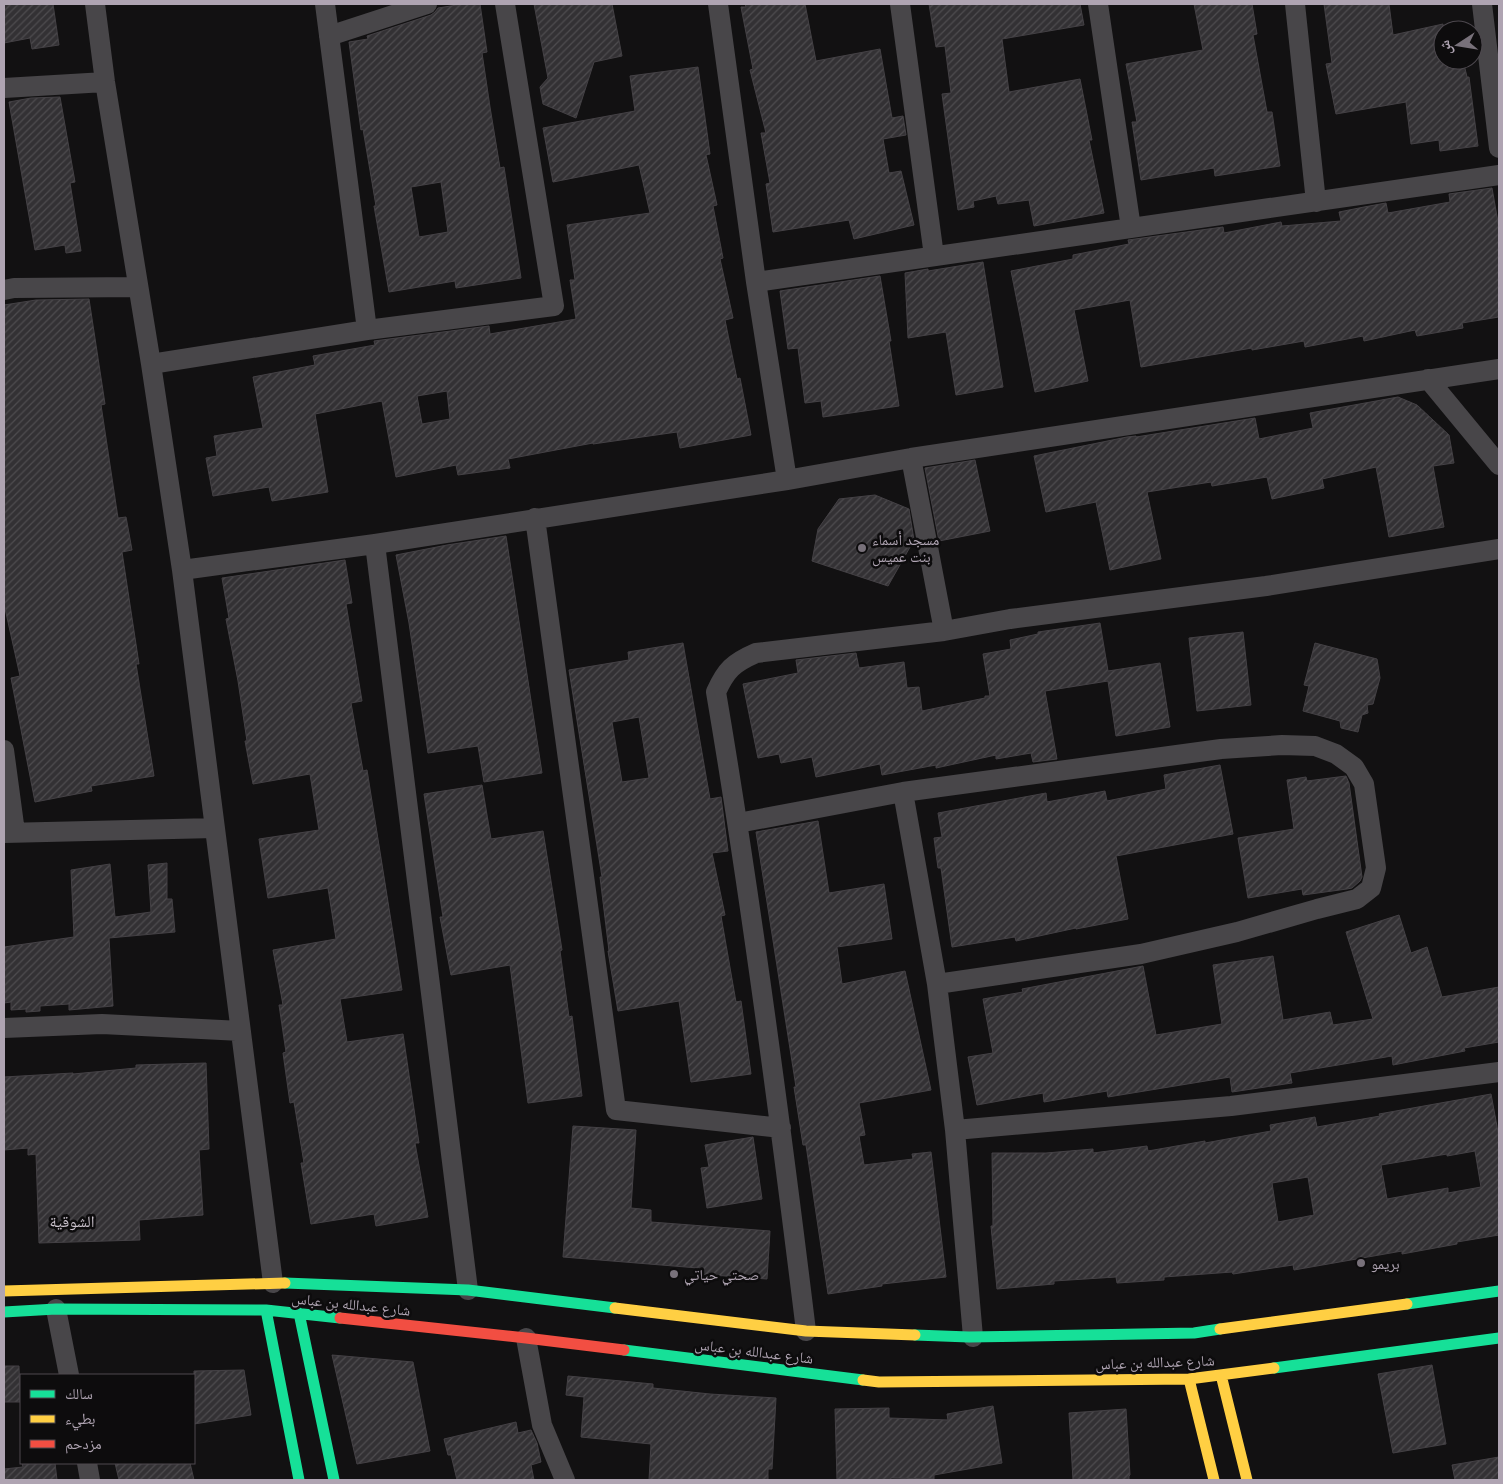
<svg xmlns="http://www.w3.org/2000/svg" width="1503" height="1484" font-family="'IBM Plex Sans','Noto Naskh Arabic',sans-serif">
<style>
.building{fill:url(#building-hatch);stroke:#444145;fill-rule:evenodd}
.lines{fill:none;stroke-linecap:round;stroke-linejoin:round}
.street{stroke:#484649;stroke-width:20}
.fast{stroke:#16e098;stroke-width:11}
.slow{stroke:#ffcf43;stroke-width:11}
.jam{stroke:#f24e42;stroke-width:11}
.poi-dot{fill:#78717a;stroke:#0d0c0d;stroke-width:2}
.labels{text-anchor:middle;dominant-baseline:central;stroke-width:5;stroke-linejoin:round;paint-order:stroke}
.poi-label{font-size:15px;fill:#afa4b2;stroke:#0d0c0d;text-anchor:start}
.street-label{font-size:15px;fill:#afa4b2;stroke:#0d0c0d}
.neighbourhood-label{font-size:16px;fill:#ccc4ce;stroke:#0d0c0d}
</style>
<defs>
<pattern id="building-hatch" width="6" height="6" patternUnits="userSpaceOnUse" patternTransform="scale(1.25)"><rect width="6" height="6" fill="#333134"/><path d="M-1 1l2-2M0 6l6-6M5 7l2-2" fill="none" stroke="#4e4c4f"/></pattern>
</defs>
<rect width="100%" height="100%" fill="#121112"/>
<!-- building -->
<path class="building" d="M4,4H53L59,45L32,49L30,38L4,43Z
M463,4H480L487,52L482,53L490,107L500,168L504,167L521,278L456,288L455,281L389,292L374,206H376L363,129L361,130L349,42L368,39L367,36L431,15L435,12L438,8ZM441,182L448,232L419,237L411,187Z
M534,4H612L622,56L594,62L576,118L543,104L540,87L548,78Z
M745,4H805L816,61L880,49L892,118L903,116L906,135L883,139L889,173L901,171L914,225L854,239L849,220L773,232L766,184L770,183L761,133H766L750,70L753,69L741,7H746Z
M929,4H1080L1084,25L1002,39L1009,92L1080,79L1092,140H1089L1104,213L1034,226L1029,200L998,204L996,196L973,201L974,207L958,210L942,94L951,93L945,46L936,47Z
M1194,4H1252L1257,34L1253,35L1267,112H1272L1280,166L1215,176L1214,168L1141,180L1132,122H1137L1126,64L1203,50Z
M1324,4H1389L1393,35L1443,24V60H1463L1467,77H1469L1478,146L1440,151L1439,140L1411,144L1406,102L1336,114L1326,64L1332,63Z
M698,67L710,154L706,155L717,205L713,206L723,258L720,259L733,318L725,320L737,379L740,378L751,435L680,448L677,432L593,444V443L508,459L510,468L458,475L456,465L396,477L382,401L315,414L328,492L272,501L269,487L213,496L206,458L217,456L214,436L263,428L253,377L315,365L313,356L375,345L374,341L489,326L490,334L576,319L570,280H575L567,225L650,213L639,165L553,182L543,128L635,111L630,76ZM447,391L450,419L422,424L417,396Z
M60,97L75,182L70,183L81,251L66,253L65,245L35,250L9,102L31,98Z
M1492,188L1499,228V317L1462,323L1463,328L1417,336L1415,330L1364,341L1363,336L1305,347L1304,341L1252,350V348L1141,367L1130,300L1074,310L1088,381L1035,392L1011,271L1073,259V255L1129,244L1128,240L1223,227L1224,233L1281,222L1282,226L1341,221L1339,212L1364,207L1386,203L1388,213L1450,202L1449,194Z
M983,262L1003,387L956,395L946,332L908,338L905,273L928,269V271Z
M880,276L891,341H889L899,406L823,417L821,401L805,403L798,348L788,349L780,291Z
M89,299L105,404L101,405L118,518L126,517L132,550L122,552L139,664H136L154,776L91,786L92,791L35,802L11,678L20,676L4,604V305L36,300Z
M1398,397L1417,405L1449,435L1454,463L1433,466L1444,527L1389,537L1376,467L1322,479L1324,488L1272,499L1267,477L1212,486L1211,482L1147,492L1161,559L1110,570L1096,502L1046,512L1034,456L1127,437L1136,436V437L1255,418L1259,439L1313,428L1310,413Z
M975,460L990,531L939,541L925,468Z
M875,495L909,509L914,540L888,586L812,561L818,529L839,499Z
M506,536L542,773L484,782L478,746L428,753L409,623L396,555L447,545Z
M345,560L352,603L346,604L362,701L351,703L363,771L367,770L402,990L340,999L347,1042L403,1034L419,1143H415L428,1217L376,1226L374,1214L311,1224L301,1163H304L294,1102L290,1103L283,1053L286,1052L279,1005H283L273,950L336,939L328,888L268,898L259,839L319,830L310,774L253,784L245,741H247L238,681L226,619L229,618L222,578Z
M1100,623L1108,671L1160,663L1170,727L1116,736L1108,681L1045,691L1057,759L1033,762L1031,753L996,759V755L936,768V765L882,775L880,764L816,777L812,757L781,763L779,754L758,758L743,684L798,673L796,660L856,653L859,668L904,662L907,688L919,687L922,711L985,698V696H990L983,654L1011,649L1010,640L1038,634V632Z
M1243,632L1251,705L1197,711L1189,638Z
M683,643L710,799L721,797L728,851L712,853L725,915L721,916L736,1002L741,1001L751,1074L691,1082L679,1001L618,1011L608,951H609L600,877H602L569,670L629,660L628,652ZM639,717L649,778L622,782L612,722Z
M1315,643L1377,659L1380,678L1373,704L1367,705L1368,713L1362,715L1358,732L1341,728L1340,721L1303,711L1309,686L1304,685Z
M1220,765L1233,834L1116,856L1128,919L1076,929V928L1016,941L1015,937L952,947L941,868H938L934,838L942,837L938,813L1046,793L1047,802L1105,791L1107,801L1166,789L1164,775Z
M1346,776L1349,783L1362,877L1360,881L1352,888L1347,889L1303,895L1302,889L1248,898L1238,838L1294,829L1287,780L1306,777L1307,781Z
M482,785L491,839L543,831L562,950L560,951L569,1017L572,1016L582,1096L528,1103L510,965L451,975L440,917H443L424,794Z
M818,821L829,893L884,884L892,939L837,947L842,984L905,971L931,1090L859,1103L865,1135L859,1136L864,1165L913,1159L912,1154L931,1152L946,1277L882,1284V1286L828,1294L806,1145H803L794,1087H796L756,832Z
M167,863V899H172L175,932L109,938L113,1006L69,1010V1004L40,1006V1011L26,1012V1009L11,1010V1002L4,1003V947L74,937L71,870L110,864L115,917L151,912L148,865Z
M1399,915L1411,953L1427,947L1442,997L1499,987V1042L1464,1048L1465,1051L1393,1065L1392,1056L1290,1073L1292,1083L1232,1092L1230,1077L1108,1097L1107,1091L1044,1102L1043,1093L977,1105L968,1057L993,1053L983,999L1023,992L1022,989L1143,966L1156,1035L1222,1024L1213,965L1273,956L1283,1020L1330,1012L1333,1025L1373,1019L1346,932Z
M206,1063L209,1149L199,1150L203,1215L139,1220L140,1240L39,1243L36,1154L28,1155V1148L4,1150V1077L73,1073V1074L136,1068V1065Z
M1491,1094L1499,1137V1235L1457,1242V1244L1402,1254V1251L1294,1270L1293,1265L1233,1274L1232,1272L1164,1277V1280L1117,1283L1116,1277L1054,1281V1284L997,1289L991,1226H993L992,1153H1046L1093,1149V1153L1147,1146L1148,1151L1205,1141V1143L1271,1131L1270,1125L1315,1117L1317,1127L1380,1116L1379,1114ZM1475,1151L1481,1187L1448,1193V1188L1387,1199L1381,1165L1447,1154V1156ZM1308,1177L1314,1215L1278,1222L1272,1183Z
M573,1126L636,1130L631,1208L651,1210V1222L770,1231L767,1279L697,1274L698,1268L563,1257Z
M753,1137L762,1199L707,1208L701,1168L709,1167L705,1145Z
M332,1355L413,1362L430,1451L357,1464Z
M1432,1365L1446,1444L1393,1453L1378,1374Z
M4,1366H19L20,1402H4Z
M244,1370L251,1415L194,1424V1371Z
M568,1376L653,1384V1388L710,1394L776,1398L772,1469H768V1480H649L651,1444L581,1437L584,1397L566,1395Z
M993,1406L1002,1463L934,1475V1479L891,1478V1480H837L835,1409L889,1408V1418L948,1420L947,1414Z
M1126,1409L1130,1475L1129,1476V1480H1073L1069,1413Z
M516,1422L518,1433L531,1430L537,1443L541,1462L531,1465L534,1480H457L451,1455H448L444,1439Z
M1499,1457V1480H1455L1452,1465Z
M22,1463H55L57,1480H4V1469L23,1467Z
M115,1463H190L194,1480H119Z"/>
<g class="lines">
<!-- street -->
<path class="street" d="M95,4L105,82L151,364L182,570L273,1283
M325,4L367,330
M718,4L756,282L787,480
M900,4L934,256
M1098,4L1131,228
M1295,4L1316,202
M1482,4L1499,148
M329,36L427,4
M4,88L105,82
M756,282L1499,175
M4,290L14,288L138,287
M151,364L367,330L554,306L505,4
M1428,379L1499,465
M911,458L944,631
M535,518L616,1110L781,1128
M375,544L468,1290
M182,570L375,544L787,480L911,458L1499,369
M4,750L15,832
M903,792L937,984L955,1130L973,1337
M738,823L903,792L1221,749L1282,745L1315,746L1336,754L1354,767L1364,784L1376,868L1371,888L1357,899L1317,909L1237,932L1141,954L937,984
M4,833L215,828
M4,1028L102,1024L241,1031
M955,1130L1231,1106L1499,1072
M56,1309L69,1375
M806,1331C780,1118 752,904 716,692C726,670 733,663 756,653L944,631L1010,619L1266,586L1499,549
M526,1338L542,1425L565,1480
M87,1463L90,1480"/>
<!-- fast -->
<path class="fast" d="M285,1283L468,1290L615,1308
M1407,1304L1499,1291
M266,1310L299,1480
M4,1312L56,1309L266,1310L340,1318
M299,1313L334,1480
M915,1335L969,1337L1194,1333L1220,1329
M624,1350L863,1380
M1274,1368L1499,1338"/>
<!-- slow -->
<path class="slow" d="M4,1291L285,1283
M615,1308L806,1331L915,1335
M1220,1329L1407,1304
M1221,1375L1247,1480
M1189,1379L1214,1480
M863,1380L879,1382L1189,1379L1274,1368"/>
<!-- jam -->
<path class="jam" d="M340,1318L526,1338L624,1350"/>
</g>
<!-- markers -->
<g class="poi-dot">
<circle cx="862" cy="548" r="5"/>
<circle cx="1361" cy="1263" r="5"/>
<circle cx="674" cy="1274" r="5"/>
</g>
<g class="labels">
<!-- poi labels -->
<g class="poi-label">
<text x="872" y="539">مسجد أسماء<tspan x="872" dy="17">بنت عميس</tspan></text>
<text x="1371" y="1263">بريمو</text>
<text x="684" y="1274">صحتي حياتي</text>
</g>
<!-- street labels -->
<g class="street-label">
<text transform="translate(351 1304) rotate(6)">شارع عبدالله بن عباس</text>
<text transform="translate(754 1351) rotate(7)">شارع عبدالله بن عباس</text>
<text transform="translate(1155 1362) rotate(-2)">شارع عبدالله بن عباس</text>
</g>
<!-- neighbourhood labels -->
<g class="neighbourhood-label">
<text x="72" y="1221">الشوقية</text>
</g>
</g>
<!-- border -->
<rect width="1503" height="1484" fill="none" stroke="#afa4b2" stroke-width="10"/>
<!-- legend -->
<rect x="20" y="1374" width="175" height="90" fill="#0d0c0d" stroke="#4e494f"/>
<rect x="30" y="1390" width="25" height="8" fill="#16e098" stroke="#4e494f"/>
<text x="65" y="1399" font-size="15" fill="#afa4b2">سالك</text>
<rect x="30" y="1415" width="25" height="8" fill="#ffcf43" stroke="#4e494f"/>
<text x="65" y="1424" font-size="15" fill="#afa4b2">بطيء</text>
<rect x="30" y="1440" width="25" height="8" fill="#f24e42" stroke="#4e494f"/>
<text x="65" y="1449" font-size="15" fill="#afa4b2">مزدحم</text>
<!-- north arrow -->
<g transform="translate(1458 45) rotate(258)"><circle r="24" fill="#0d0c0d" stroke="#4e494f"/>
<path d="M0-4L9 19L0 12L-9 19Z" fill="#78717a"/>
<text y="-8" font-size="14" font-weight="bold" text-anchor="middle" fill="#afa4b2">ش</text>
</g>
</svg>
